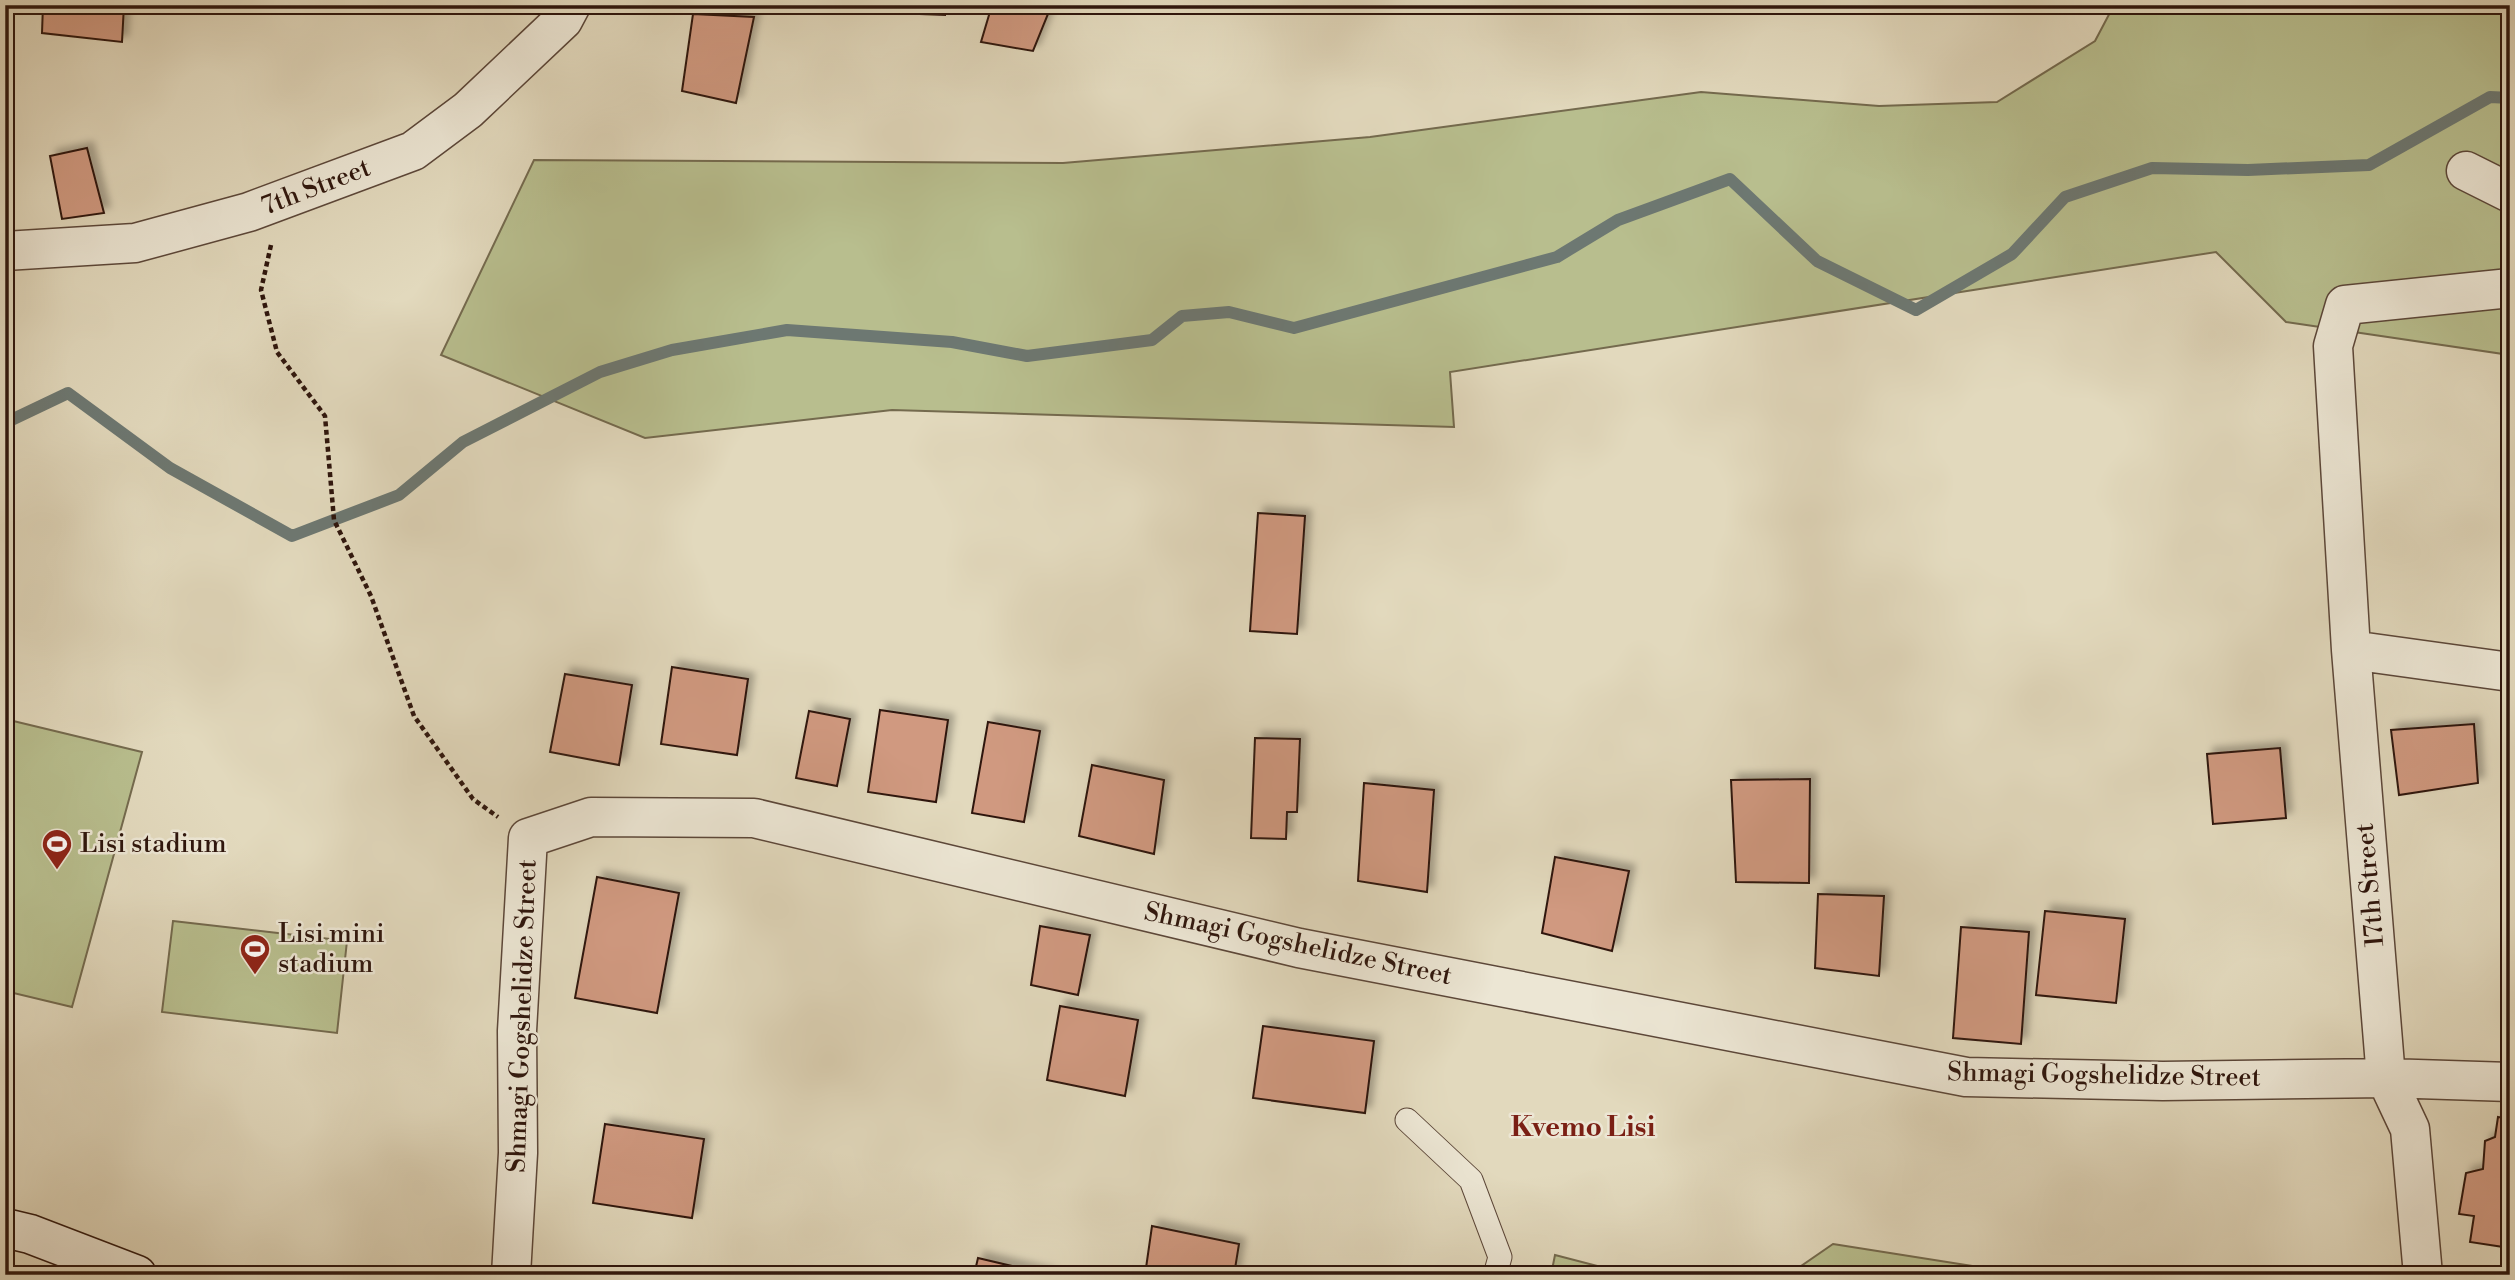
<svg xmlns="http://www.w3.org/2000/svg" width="2515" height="1280" font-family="'Libre Bodoni',serif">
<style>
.green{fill:#b8be8e;stroke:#746a4e;stroke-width:2}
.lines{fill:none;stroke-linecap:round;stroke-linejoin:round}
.stream{stroke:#6d7872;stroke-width:12}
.building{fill:#d09980;stroke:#2f160d;stroke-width:2;filter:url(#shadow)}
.lane-casing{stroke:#5c4739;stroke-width:25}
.street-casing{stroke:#5c4739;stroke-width:41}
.secondary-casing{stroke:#2f160d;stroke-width:41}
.path{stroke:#2f160d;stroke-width:4.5;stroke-dasharray:5 3.5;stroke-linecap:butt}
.lane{stroke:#ece6d4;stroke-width:23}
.street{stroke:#ece6d4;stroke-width:38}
.secondary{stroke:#ece6d4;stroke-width:38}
.labels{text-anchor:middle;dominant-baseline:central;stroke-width:5;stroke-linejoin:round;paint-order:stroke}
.street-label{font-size:26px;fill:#2f160d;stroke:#ece6d4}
.poi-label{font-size:26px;fill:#2f160d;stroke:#ece6d4;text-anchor:start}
.neighbourhood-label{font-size:28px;font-weight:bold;fill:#7a1f14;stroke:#ece6d4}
</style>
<defs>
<filter id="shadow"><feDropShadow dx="6" dy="-6" stdDeviation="3.5" flood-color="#0004"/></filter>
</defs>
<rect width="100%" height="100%" fill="#e2d9bd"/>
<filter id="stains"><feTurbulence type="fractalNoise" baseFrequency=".00286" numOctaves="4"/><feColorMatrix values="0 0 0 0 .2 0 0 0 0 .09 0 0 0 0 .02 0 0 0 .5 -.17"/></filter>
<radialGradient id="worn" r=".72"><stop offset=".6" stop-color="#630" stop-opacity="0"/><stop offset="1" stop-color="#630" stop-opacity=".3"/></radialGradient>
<!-- green -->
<path class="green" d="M2114,5H2510V355L2286,322L2216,252L1450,372L1454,427L892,410L645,438L441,355L534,160L1063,163L1370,137L1701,92L1879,106L1997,102L2095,41Z
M5,719L142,752L72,1007L5,991Z
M173,921L347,941L337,1033L162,1012Z
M1833,1244L2004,1271L2030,1275H1788Z
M1555,1255L1632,1275H1551Z"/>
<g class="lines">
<!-- stream -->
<path class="stream" d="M5,423L68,393L170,468L292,536L399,495L463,442L600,372L672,350L787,330L952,342L1027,356L1152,340L1182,316L1229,312L1294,328L1557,257L1618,220L1730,179L1817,261L1916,310L2012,254L2065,197L2152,168L2248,170L2369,165L2490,97L2510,98"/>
</g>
<!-- building -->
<path class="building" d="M43,5H124L122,42L42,33Z
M445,5H518L517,13L444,7Z
M894,5H945V15L894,13Z
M992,5H1033L1050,9L1033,51L981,42Z
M693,14L754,17L736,103L682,91Z
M87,148L104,213L62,219L50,156Z
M1258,513L1305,516L1297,634L1250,631Z
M672,667L748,679L737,755L661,744Z
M565,674L632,685L619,765L550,752Z
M880,710L948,720L936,802L868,792Z
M809,711L850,719L837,786L796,778Z
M988,722L1040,731L1024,822L972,813Z
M2474,724L2478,783L2399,795L2391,730Z
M1255,738L1300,739L1297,812H1287L1286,839L1251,838Z
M2280,748L2286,818L2213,824L2207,754Z
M1092,765L1164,780L1154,854L1079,836Z
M1810,779L1809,883L1736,882L1731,780Z
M1364,783L1434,790L1427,892L1358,881Z
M1555,857L1629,871L1612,951L1542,933Z
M597,877L679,893L657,1013L575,998Z
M1818,894L1884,896L1879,976L1815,968Z
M2045,911L2125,919L2116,1003L2036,995Z
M1040,926L1090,935L1078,995L1031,985Z
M1961,927L2029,932L2021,1044L1953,1038Z
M1060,1006L1138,1020L1125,1096L1047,1080Z
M1263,1026L1374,1041L1365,1113L1253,1098Z
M2498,1117L2510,1119V1248L2470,1242L2474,1216L2459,1214L2466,1173L2483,1169L2485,1141L2495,1137Z
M605,1124L704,1139L692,1218L593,1203Z
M1152,1226L1239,1244L1234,1275H1145Z
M2506,1253L2510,1254V1275H2503Z
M978,1258L1050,1275H974Z"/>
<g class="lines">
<!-- lane casing -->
<g class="lane-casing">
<path id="lane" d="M1407,1120L1471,1180L1500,1257L1495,1275"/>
</g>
<!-- street casing -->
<g class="street-casing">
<path id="street" d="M2466,171L2510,193
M5,251L135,243L249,212L413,151L468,110L563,20L571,5
M2351,650L2333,346L2345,305L2510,288
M511,1275L518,1153L517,1031L528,838L591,817L754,818L1299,948L1966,1077L2163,1081L2386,1078L2510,1082
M2423,1275L2410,1129L2386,1078L2351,650L2510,672"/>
</g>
<!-- secondary casing -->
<g class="secondary-casing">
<path id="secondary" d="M5,1228L30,1234L137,1275"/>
</g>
<!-- path -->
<path class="path" d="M271,245L261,290L277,352L325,416L334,520L371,596L414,716L473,799L498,817"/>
<!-- lane -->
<use href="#lane" class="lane"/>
<!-- street -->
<use href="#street" class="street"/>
<!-- secondary -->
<use href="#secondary" class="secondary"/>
</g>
<!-- icons -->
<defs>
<g id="stadium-pin" transform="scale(1.575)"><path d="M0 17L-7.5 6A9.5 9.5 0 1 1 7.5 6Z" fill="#8f2418" stroke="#ece6d4"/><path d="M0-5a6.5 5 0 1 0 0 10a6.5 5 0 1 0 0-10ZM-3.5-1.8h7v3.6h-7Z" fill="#fff"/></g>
</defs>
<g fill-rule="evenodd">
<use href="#stadium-pin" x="57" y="844"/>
<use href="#stadium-pin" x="255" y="949"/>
</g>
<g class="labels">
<!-- street labels -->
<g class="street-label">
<text transform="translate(316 187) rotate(-21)">7th Street</text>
<text transform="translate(2370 885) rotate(-95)">17th Street</text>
<text transform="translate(1298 944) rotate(12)">Shmagi Gogshelidze Street</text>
<text transform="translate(522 1016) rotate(-88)">Shmagi Gogshelidze Street</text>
<text transform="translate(2104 1075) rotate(1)">Shmagi Gogshelidze Street</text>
</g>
<!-- poi labels -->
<g class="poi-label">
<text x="80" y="844">Lisi stadium</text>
<text x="278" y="934">Lisi mini<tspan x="278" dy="30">stadium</tspan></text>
</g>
<!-- neighbourhood labels -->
<g class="neighbourhood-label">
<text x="1583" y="1127">Kvemo Lisi</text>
</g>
</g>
<!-- margin -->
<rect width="2515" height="1280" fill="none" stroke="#e2d9bd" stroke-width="28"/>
<rect x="7" y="7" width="2501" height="1266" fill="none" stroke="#2f160d" stroke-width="3.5"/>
<rect x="14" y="14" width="2487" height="1252" fill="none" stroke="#2f160d" stroke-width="2"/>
<rect width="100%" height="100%" filter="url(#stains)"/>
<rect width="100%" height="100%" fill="url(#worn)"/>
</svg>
